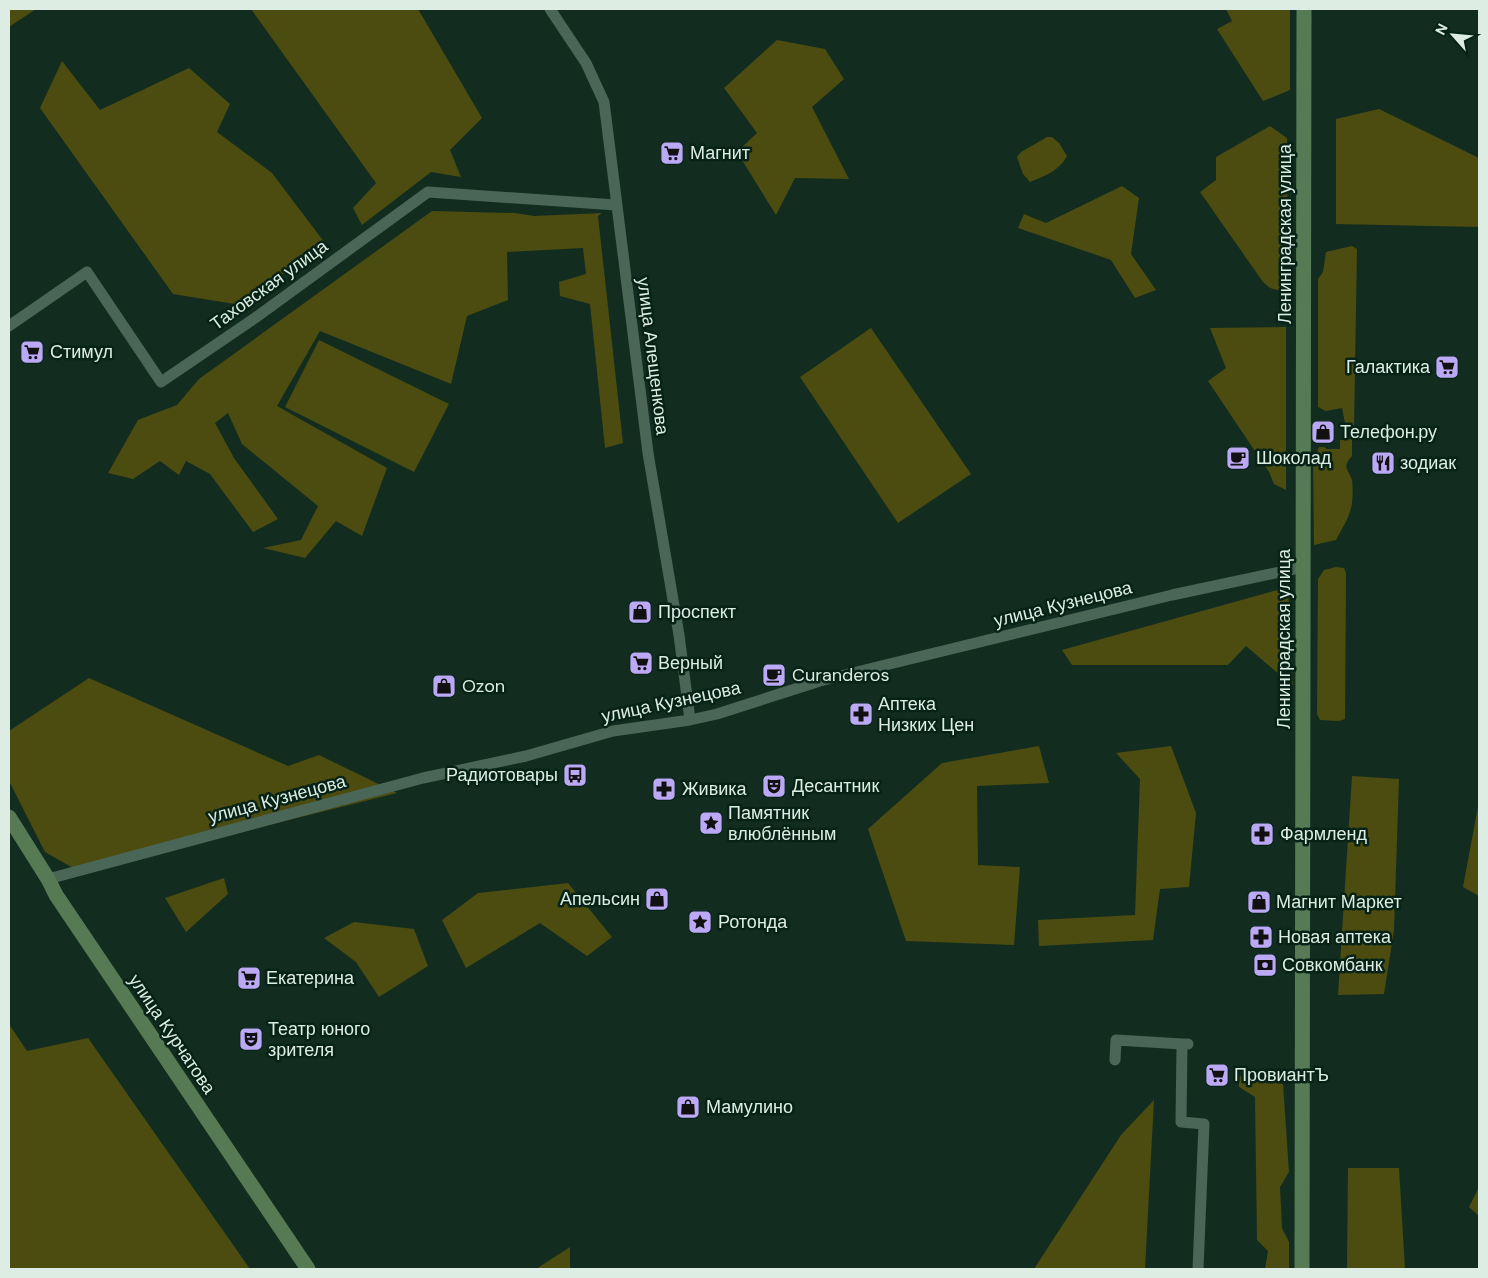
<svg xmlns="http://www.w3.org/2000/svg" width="1488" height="1278" font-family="'DM Sans',sans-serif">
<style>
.green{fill:#4c4b10}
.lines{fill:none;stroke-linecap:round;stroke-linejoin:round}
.street{stroke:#496657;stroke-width:11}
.secondary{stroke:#557a54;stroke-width:15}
.labels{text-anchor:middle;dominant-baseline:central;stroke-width:5;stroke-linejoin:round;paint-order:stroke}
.poi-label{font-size:18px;fill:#ddede4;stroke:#072317;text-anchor:start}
.street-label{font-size:18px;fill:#ddede4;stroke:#072317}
</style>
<rect width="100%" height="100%" fill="#122d20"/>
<!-- green -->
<path class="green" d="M9,9H36L9,27Z
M251,9H418L482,118L450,150L461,177L431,172L362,225L353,208L376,183Z
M1226,9H1290V90L1263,101L1217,29L1232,21Z
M777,40L825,49L844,79L812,107L849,179L795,178L776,215L737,152L757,133L724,88Z
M62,61L100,110L189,68L230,104L217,132L272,173L325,243L241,305L173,294L40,108Z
M1379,109L1479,158V227L1336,224V119Z
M1270,126L1287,138L1288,293L1270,288L1263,282L1200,192L1216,180V157Z
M1047,137H1052L1059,143L1067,156C1059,171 1045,176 1030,182L1023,174L1017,157L1021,152Z
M1122,186L1139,198L1131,254L1156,290L1135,298L1111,260L1018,228L1024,214L1046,223Z
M432,211L515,213L534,216L602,213L598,216L623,443L605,448L590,304L560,296L559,282L586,274L583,248L507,252L508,300L467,316L451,384L320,331L277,406L387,468L362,536L336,521L305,558L263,548L301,540L318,506L242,444L228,413L215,423L234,458L278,519L253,532L210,474L186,461L179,475L160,461L133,479L108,473L138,420L177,405L199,379Z
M1352,246L1357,249L1354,429L1346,428L1342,408L1326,411L1318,407V279L1323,272L1326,252Z
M1286,327V490L1274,484L1269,472L1208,381L1226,368L1210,328Z
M871,328L971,474L898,523L800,377Z
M319,340L449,404L414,472L285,407Z
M1352,439V456C1341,468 1349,470 1352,480C1353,487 1353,501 1351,508C1349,518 1341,530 1336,540L1314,545L1313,460L1319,447H1324L1327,449H1340V440Z
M1336,567L1344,568L1346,573V582L1345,719L1339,721L1320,720L1317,714L1318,579L1324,570Z
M1288,587L1293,686L1246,646L1228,665H1072L1062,650Z
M89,678L288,766L319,755L397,793L80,872L45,852L9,781V731Z
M1039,746L1049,783L977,786L978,865L1020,867L1014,945L906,941L868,829L942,763Z
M1171,746L1196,813L1189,887L1160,889L1153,940L1039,946L1038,920L1135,915L1140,779L1116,753Z
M1352,776L1399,779L1394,930L1384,994L1338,995Z
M1479,801V896L1463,887Z
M224,878L228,894L186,932L165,898Z
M568,883L612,937L587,956L540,923L466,968L442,920L478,893Z
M354,922L414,929L428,966L379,997L356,962L324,938Z
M9,1024L27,1051L88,1038L250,1269H9Z
M1239,1076L1283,1084L1289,1172L1280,1187L1282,1228L1289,1242V1269H1265L1268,1251L1257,1240L1255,1097L1239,1087Z
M1154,1100L1145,1269H1034L1121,1135Z
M1348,1168H1399L1405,1269H1347Z
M1479,1187V1216L1469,1207Z
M570,1247V1269H536Z"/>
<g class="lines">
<!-- street -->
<path class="street" d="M550,9L586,63L604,102L648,453L679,635L690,720
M9,326L87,272L161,382L255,318L428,192L616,205
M48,879L423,778L526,756L613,731L690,720L717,714L820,681L1172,595L1303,567
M1188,1044H1182L1181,1122L1204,1124L1198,1269
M1115,1060L1116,1040L1182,1044"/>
<!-- secondary -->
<path class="secondary" d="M9,817L48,879L56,895L308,1269
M1302,1269L1304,9"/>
</g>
<!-- icons -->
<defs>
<g id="supermarket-square" transform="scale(1.25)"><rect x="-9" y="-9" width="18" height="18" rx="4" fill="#bca9f5" stroke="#072317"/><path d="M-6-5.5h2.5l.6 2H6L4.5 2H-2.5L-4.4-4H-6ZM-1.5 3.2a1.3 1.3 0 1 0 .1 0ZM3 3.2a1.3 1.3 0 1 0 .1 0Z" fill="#111"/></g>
<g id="shop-square" transform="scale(1.25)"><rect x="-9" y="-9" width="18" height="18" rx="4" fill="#bca9f5" stroke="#072317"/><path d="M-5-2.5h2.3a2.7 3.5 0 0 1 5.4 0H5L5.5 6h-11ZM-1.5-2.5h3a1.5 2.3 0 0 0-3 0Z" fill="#111"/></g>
<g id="cafe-square" transform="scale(1.25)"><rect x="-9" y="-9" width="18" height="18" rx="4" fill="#bca9f5" stroke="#072317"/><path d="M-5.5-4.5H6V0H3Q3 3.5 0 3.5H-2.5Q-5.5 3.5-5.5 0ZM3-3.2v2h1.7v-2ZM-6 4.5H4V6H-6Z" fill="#111"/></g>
<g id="restaurant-square" transform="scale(1.25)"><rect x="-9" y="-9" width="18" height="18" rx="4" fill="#bca9f5" stroke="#072317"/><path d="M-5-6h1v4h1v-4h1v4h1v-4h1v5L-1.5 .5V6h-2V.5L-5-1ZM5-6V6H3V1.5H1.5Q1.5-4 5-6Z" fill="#111"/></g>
<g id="pharmacy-square" transform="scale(1.25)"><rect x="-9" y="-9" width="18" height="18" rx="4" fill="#bca9f5" stroke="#072317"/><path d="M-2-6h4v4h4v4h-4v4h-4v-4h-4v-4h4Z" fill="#111"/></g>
<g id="bus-square" transform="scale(1.25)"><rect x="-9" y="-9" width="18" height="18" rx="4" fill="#bca9f5" stroke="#072317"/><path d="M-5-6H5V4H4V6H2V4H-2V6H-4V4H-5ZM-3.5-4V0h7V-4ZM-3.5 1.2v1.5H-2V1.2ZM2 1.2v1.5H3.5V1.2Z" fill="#111"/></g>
<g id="theatre-square" transform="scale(1.25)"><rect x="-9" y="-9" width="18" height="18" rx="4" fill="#bca9f5" stroke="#072317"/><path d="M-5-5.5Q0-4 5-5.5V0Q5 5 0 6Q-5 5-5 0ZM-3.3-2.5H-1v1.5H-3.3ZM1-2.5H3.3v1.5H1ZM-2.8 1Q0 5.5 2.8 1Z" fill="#111"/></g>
<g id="sight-square" transform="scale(1.25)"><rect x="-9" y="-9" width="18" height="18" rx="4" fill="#bca9f5" stroke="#072317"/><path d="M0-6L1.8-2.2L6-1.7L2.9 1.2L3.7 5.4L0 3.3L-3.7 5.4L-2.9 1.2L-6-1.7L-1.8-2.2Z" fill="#111"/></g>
<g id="bank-square" transform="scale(1.25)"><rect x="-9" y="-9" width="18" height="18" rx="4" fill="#bca9f5" stroke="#072317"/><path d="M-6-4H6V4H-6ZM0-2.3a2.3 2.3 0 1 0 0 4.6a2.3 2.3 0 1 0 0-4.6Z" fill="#111"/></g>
</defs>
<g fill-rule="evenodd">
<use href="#supermarket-square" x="672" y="153"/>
<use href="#supermarket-square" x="32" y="352"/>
<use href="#supermarket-square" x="1447" y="367"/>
<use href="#shop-square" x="1323" y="432"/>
<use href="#cafe-square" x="1238" y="458"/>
<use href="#restaurant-square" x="1383" y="463"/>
<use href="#shop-square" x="640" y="612"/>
<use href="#supermarket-square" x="641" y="663"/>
<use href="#cafe-square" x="774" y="675"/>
<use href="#shop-square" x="444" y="686"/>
<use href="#pharmacy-square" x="861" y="714"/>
<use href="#bus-square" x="575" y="775"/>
<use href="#theatre-square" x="774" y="786"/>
<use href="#pharmacy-square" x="664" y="789"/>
<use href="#sight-square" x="711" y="823"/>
<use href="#pharmacy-square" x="1262" y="834"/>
<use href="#shop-square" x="657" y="899"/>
<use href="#shop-square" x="1259" y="902"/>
<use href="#sight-square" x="700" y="922"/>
<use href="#pharmacy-square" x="1261" y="937"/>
<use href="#bank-square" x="1265" y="965"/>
<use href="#supermarket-square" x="249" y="978"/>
<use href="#theatre-square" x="251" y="1039"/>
<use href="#supermarket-square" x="1217" y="1075"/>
<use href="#shop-square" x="688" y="1107"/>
</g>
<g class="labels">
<!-- poi labels -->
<g class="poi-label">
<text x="690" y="153">Магнит</text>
<text x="50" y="352">Стимул</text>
<text x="1430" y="367" text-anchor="end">Галактика</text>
<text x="1340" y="432">Телефон.ру</text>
<text x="1256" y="458">Шоколад</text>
<text x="1400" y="463">зодиак</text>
<text x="658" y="612">Проспект</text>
<text x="658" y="663">Верный</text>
<text x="792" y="675">Curanderos</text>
<text x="462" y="686">Ozon</text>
<text x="878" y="704">Аптека<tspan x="878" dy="21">Низких Цен</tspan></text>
<text x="558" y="775" text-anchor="end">Радиотовары</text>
<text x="792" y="786">Десантник</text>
<text x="682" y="789">Живика</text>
<text x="728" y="813">Памятник<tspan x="728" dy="21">влюблённым</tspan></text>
<text x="1280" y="834">Фармленд</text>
<text x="640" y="899" text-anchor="end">Апельсин</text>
<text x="1276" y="902">Магнит Маркет</text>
<text x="718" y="922">Ротонда</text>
<text x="1278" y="937">Новая аптека</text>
<text x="1282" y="965">Совкомбанк</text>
<text x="266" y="978">Екатерина</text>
<text x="268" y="1029">Театр юного<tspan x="268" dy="21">зрителя</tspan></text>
<text x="1234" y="1075">ПровиантЪ</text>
<text x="706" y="1107">Мамулино</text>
</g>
<!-- street labels -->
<g class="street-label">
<text transform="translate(1285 234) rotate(-90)">Ленинградская улица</text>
<text transform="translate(269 285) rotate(-36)">Таховская улица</text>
<text transform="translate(653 356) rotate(83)">улица Алещенкова</text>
<text transform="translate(1063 604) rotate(-14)">улица Кузнецова</text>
<text transform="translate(1284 639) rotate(-90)">Ленинградская улица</text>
<text transform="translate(671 702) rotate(-12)">улица Кузнецова</text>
<text transform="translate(277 799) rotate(-15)">улица Кузнецова</text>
<text transform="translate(172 1034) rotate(56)">улица Курчатова</text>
</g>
</g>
<!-- border -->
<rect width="1488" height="1278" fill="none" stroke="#ddede4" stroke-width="20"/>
<!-- north arrow -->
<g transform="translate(1453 35) rotate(297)" stroke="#072317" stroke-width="4" paint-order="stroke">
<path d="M0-4L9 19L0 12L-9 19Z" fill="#ddede4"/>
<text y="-8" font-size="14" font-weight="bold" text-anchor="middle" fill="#ddede4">N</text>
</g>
</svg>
